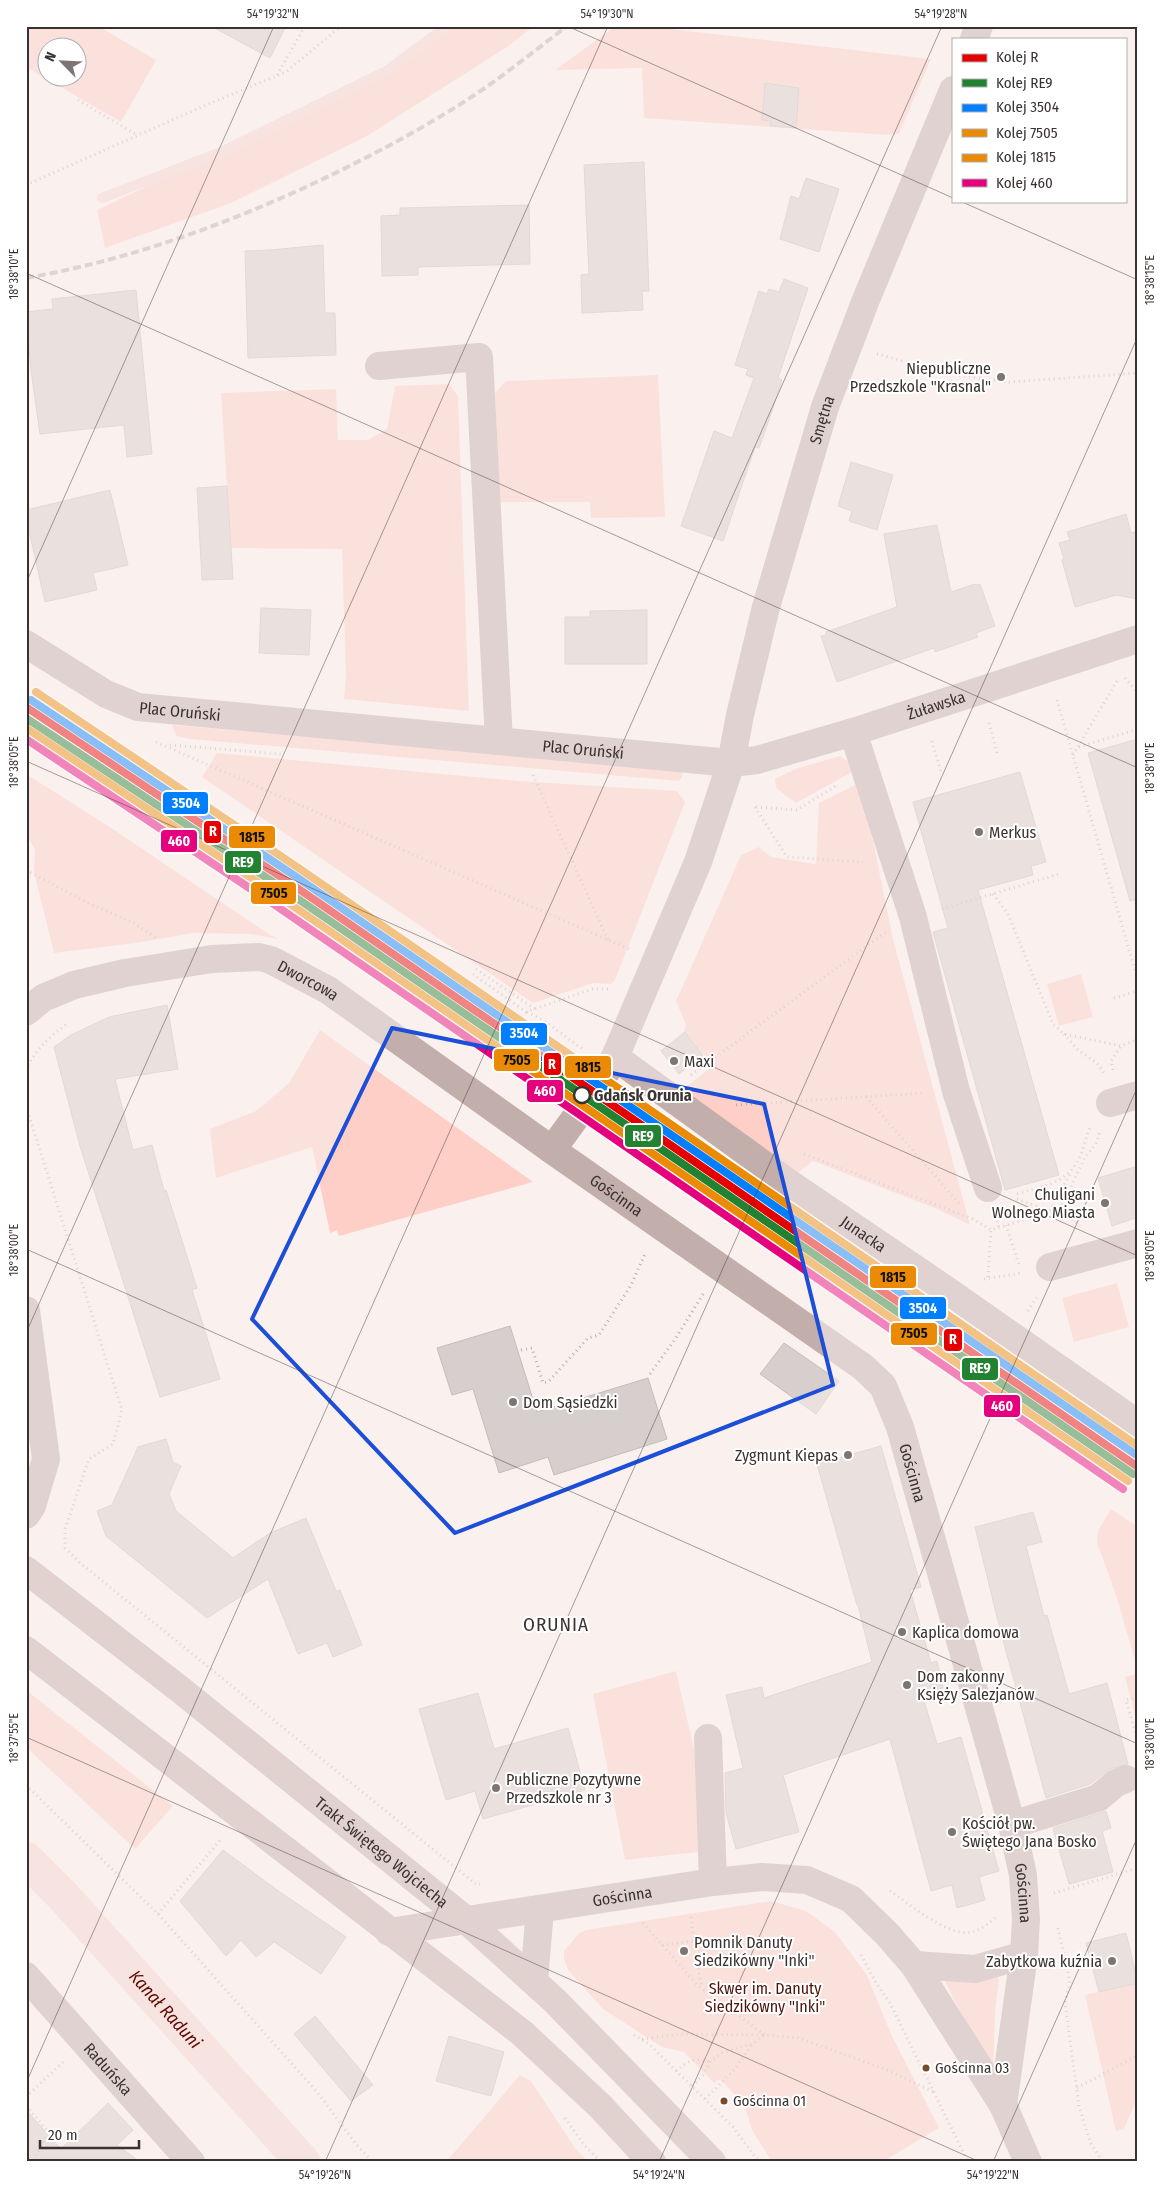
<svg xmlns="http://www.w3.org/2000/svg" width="1164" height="2188" font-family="'Fira Sans Condensed',sans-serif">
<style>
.green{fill:#fdcfc6;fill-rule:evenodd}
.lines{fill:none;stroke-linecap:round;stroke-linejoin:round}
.stream{stroke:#f4d6cf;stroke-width:10}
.canal{stroke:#f4d6cf;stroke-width:35}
.building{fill:#d7cfcd;stroke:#c4bdbb}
.path{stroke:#bdafac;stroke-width:3;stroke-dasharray:1 4;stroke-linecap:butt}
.minor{stroke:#c2aeaa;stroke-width:28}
.major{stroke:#c3aeaa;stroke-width:28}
.rail{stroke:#beb1af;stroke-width:4;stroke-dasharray:8 4;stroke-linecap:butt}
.rail-1-casing{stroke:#fff;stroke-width:11}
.rail-2-casing{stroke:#fff;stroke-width:11}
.rail-3-casing{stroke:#fff;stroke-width:11}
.rail-4-casing{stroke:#fff;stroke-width:11}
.rail-5-casing{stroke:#fff;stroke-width:11}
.rail-6-casing{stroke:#fff;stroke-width:11}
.rail-1{stroke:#e50000;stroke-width:8}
.rail-2{stroke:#238132;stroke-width:8}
.rail-3{stroke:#0080ff;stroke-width:8}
.rail-4{stroke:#eb8b05;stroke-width:8}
.rail-5{stroke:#eb8b05;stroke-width:8}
.rail-6{stroke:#e5007d;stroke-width:8}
.marked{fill:none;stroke:#1d4ed8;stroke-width:4;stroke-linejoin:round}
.ticks{fill:none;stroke:#3a3231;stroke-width:1;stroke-opacity:0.45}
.poi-dot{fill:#7d7573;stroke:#fff;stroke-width:2}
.stop-dot{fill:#fff;stroke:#3a3231;stroke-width:2.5}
.bus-dot{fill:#7a4b2a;stroke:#fff;stroke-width:2}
.labels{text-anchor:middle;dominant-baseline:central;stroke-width:4;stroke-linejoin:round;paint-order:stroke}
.bus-label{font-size:15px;fill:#3a3231;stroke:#fff;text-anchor:start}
.poi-label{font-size:16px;fill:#3a3231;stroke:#fff;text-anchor:start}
.street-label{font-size:16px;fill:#3a3231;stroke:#fff}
.stop-label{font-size:16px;font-weight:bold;fill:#3a3231;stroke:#fff;text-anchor:start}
.park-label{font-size:16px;fill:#4e140b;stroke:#fff}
.water-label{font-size:18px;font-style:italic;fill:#5f0900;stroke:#fff}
.quarter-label{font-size:19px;letter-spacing:1px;fill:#3a3231;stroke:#fff}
.line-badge{stroke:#fff;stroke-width:2}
.badge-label{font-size:14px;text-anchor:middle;font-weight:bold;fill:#fff}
.pale-badge-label{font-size:14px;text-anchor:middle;font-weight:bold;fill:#111}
.neatline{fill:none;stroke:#3a3231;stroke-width:2}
.ticks-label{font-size:12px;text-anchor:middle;fill:#3a3231}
</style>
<rect width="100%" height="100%" fill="#faf1ee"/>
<!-- green -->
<path class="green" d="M26,26H98L156,60L121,122L26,67ZM48,48H78V78H48Z
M447,26H534L507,47L367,136L231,203L105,248L97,210L386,71Z
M616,26H644L931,59L899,134L887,135L644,118L642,68L555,70Z
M658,375L665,517L591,518L590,502H500L495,393L506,381Z
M449,384L458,396L469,711L344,699L346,678L342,549L231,548L221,393L336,389L338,440H368L387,429L395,386Z
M172,725L683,769L682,777L679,781L190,739L176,736Z
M217,753L519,781L677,791L685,802L615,980L611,984L593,983L533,1003L202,777Z
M840,756L850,763L852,772L796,803L776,788L775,779L795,769Z
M26,774L113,829L270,935L279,939L251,934L193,933L136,943L54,953L34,872L35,850L29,839L26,838Z
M861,782L893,939L970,1225L937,1209L813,1161L794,1176L678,1093L713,1066L684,1030L686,1025L676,1001L741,855L759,847L771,857L816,864L819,803Z
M1081,974L1093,1017L1059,1026L1047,984Z
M320,1030L533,1182L339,1236L337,1230L330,1233L312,1147L216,1178L210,1129L256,1111L289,1083Z
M1117,1283L1129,1327L1074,1342L1062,1298Z
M1111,1509L1138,1527V1671L1116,1595L1097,1543L1098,1531Z
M676,1671L696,1758L698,1852L625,1860L593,1694Z
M1138,1674V1726L1125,1677Z
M26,1690L173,1806L135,1849L26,1747Z
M771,1901L806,1911L835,1932L867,1975L891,2034L939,2128L882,2162H772L752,2130L744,2104L720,2079L714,2083L684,2052L662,2047L603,2009L568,1970L564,1958V1951L579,1933L586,1930Z
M994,1975L999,1979L995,2012L993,2074L945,1982L947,1980Z
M1138,1983V2097L1124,2129L1116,2131L1085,1995Z
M520,2075L531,2081L575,2148L588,2162H446Z"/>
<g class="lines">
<!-- stream -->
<path class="stream" d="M102,198L221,152L386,71L447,26"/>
<!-- canal -->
<path class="canal" id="s1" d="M26,1859L63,1896L303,2162"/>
</g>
<!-- building -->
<path class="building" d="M211,26H286L270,58Z
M765,83L799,88L796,128L770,126L771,121L762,120Z
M644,162L649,291H642L643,310L582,313L581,275L589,274L584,165Z
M806,178L839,189L819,252L780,239L791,196L799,199Z
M529,205L530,264L418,267V275L382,276L381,216L400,215V208Z
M323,245L325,313H335L336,355L248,358L245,251L270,250Z
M784,279L808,288L778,378L782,380L768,423L759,448L755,447L723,541L681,526L714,431L732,438L754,378L746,375L748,369L735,365L759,291L767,294L769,289L779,292Z
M136,290L152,454L127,457L124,425L40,434L31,370L26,312L53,309L52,299Z
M851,462L893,475L877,530L849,521L852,511L838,506Z
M227,486L233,579L202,580L197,488Z
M110,490L128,565L93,573L97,590L45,602L30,535L26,536V510Z
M1126,514L1131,533L1138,531V599L1116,595L1075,607L1062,560L1064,559L1059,543L1070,540L1067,532Z
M937,525L951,592L975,584L976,585L980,584L995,626L976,633L978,637L935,652L934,648L837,682L821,636L826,635V632L897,607L884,534Z
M261,608L311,610L309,655L259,653Z
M647,610V664H565V617H590V611Z
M1138,739V899L1130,901L1088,753Z
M1020,772L1046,862L1031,866L1033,875L978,890L1059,1175L1005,1190L933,932L948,928L913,802Z
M167,1005L178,1069L115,1079L133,1150L152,1145L164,1191L166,1190L197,1288L192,1290L220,1379L160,1397L80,1146L54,1047L71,1035L109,1017Z
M685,1032L703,1055L679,1074L661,1051Z
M1138,1166V1217L1112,1226L1098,1178Z
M510,1326L537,1412L648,1378L667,1439L554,1475L548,1457L499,1473L473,1389L452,1395L437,1348Z
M784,1343L839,1381L816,1414L760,1374Z
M166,1439L173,1462L181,1466L169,1494L176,1511L233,1558L270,1533L306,1518L336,1591L340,1590L362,1645L333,1657L327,1643L298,1654L268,1579L207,1618L106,1536L97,1511L112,1505L138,1447Z
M881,1446L921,1587L910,1590L931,1663L937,1661L943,1688L922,1694L937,1744L961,1737L999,1871L979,1877L985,1900L957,1908L952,1885L931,1891L890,1739L783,1775L799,1832L736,1849L726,1813L725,1773L743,1768L726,1695L762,1687L764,1698L872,1662L858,1605H857L817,1464Z
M1033,1512L1042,1542L1026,1546L1044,1616L1047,1615L1069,1694L1107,1683L1128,1764L1110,1769L1090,1784L1046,1798L1000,1629L975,1527Z
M478,1693L494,1749L568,1728L585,1790L483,1819L475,1791L446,1800L419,1709Z
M1106,1811L1111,1828L1102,1831L1113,1872L1069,1884L1053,1828Z
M223,1850L277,1890L346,1937L321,1974L274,1942L256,1957L241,1940L226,1956L180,1901Z
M1126,1933L1138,1983L1099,1992L1086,1943Z
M315,2016L373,2085L351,2101L294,2034Z
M449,2036L504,2052L491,2096L436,2081Z
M108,2103L133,2130L117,2145L140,2162H26V2110L61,2149Z"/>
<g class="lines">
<!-- path -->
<path class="path" d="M277,75L305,26
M78,100L137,135
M26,185L206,105L286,72L341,26
M877,354L956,375L1009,382L1138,373
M1125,678L1138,693
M1057,700L1138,981
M989,723L998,756
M932,741L941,772
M156,742L629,949
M170,745L281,754
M1079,747L1138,729
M1073,755L1117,681
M533,775L608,940
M755,807L787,857L863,862
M756,807L797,810L837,785
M26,870L90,904L132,922L156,938
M993,894L1008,914L1053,1024L1064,1034L1121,1046L1138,1039
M942,909L1059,874
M476,969L535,1009
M473,974L526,1012L592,989H610
M1114,998L1138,991
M527,1012L543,1020L584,1050
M1064,1034L1078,1050L1097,1063L1104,1073
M26,1070C35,1049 50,1037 68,1023
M1113,1070L1111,1061L1121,1046
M691,1075L886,932
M866,1097L959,1203
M736,1105L925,1093
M26,1106L122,1410L113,1444L89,1459L65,1529V1548L79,1562L477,1885L480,1884
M804,1154L973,1219L991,1230L1060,1209L1080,1226
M1017,1194C1046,1185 1069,1184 1082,1152C1085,1144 1086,1134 1091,1127
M1017,1199L1049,1211L1070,1175
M1060,1209L1085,1157L1096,1144L1100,1132
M996,1216L999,1228
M1006,1225L1019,1265
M988,1277L991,1230
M984,1279L1022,1273
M1028,1311L1038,1295
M521,1350L532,1348L543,1383L548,1382L588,1338L599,1335L631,1285L646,1252
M650,1374L676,1338L703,1294
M1138,1697L1126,1700L1138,1741
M26,1785L158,1914L318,2093L355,2143L373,2162
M890,1891C908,1903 949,1938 972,1932C980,1930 988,1924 995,1918
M1054,1893L1138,1868
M158,1914L221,1839
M691,1917L694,1941
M643,1923L697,1985L765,2035
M1058,1928L1070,1981L1065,2003L1079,2106L1090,2142L1103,2162
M662,1945L694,1941L701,1985
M861,1955L875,1981L890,2003L968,2162
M634,2035L649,2044L733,2127L759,2162
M642,2039L681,2034L765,2035
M676,2071C688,2060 695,2058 710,2062
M692,2086L703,2075L710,2062L722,2053L754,2043L765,2035L798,2038L885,2069L934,2092
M1077,2088L1138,2055
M26,2097L63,2062
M705,2099L735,2069L753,2043
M26,2106L48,2131L33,2162
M565,2118L585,2146L601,2162"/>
<!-- minor -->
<g class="minor">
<path d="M974,39L979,26"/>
<path d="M379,366L479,357L499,741"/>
<path id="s2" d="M26,644L106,694L138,707L731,763L757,760L853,732L1138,639"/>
<path d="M853,732L913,917L956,1091L988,1188"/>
<path id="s3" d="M26,1012L43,998L74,985L125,973L212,959L259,957L271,960L328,990L552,1150L863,1367L883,1386L900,1427L1012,1825L1023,1875L1026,1919L1024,1955L1003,2105"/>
<path id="s4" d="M615,1057L789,1183L948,1291L1138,1424"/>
<path d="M1110,1103L1138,1095"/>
<path id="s5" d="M552,1150L594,1092L615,1057L698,862L731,763L740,715L766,607L825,407L865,302L953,90"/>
<path d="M1050,1267L1138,1243"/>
<path d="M26,1310L46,1459L32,1506L26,1515"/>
<path d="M708,1738L713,1882"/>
<path d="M1012,1825L1098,1798L1116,1783L1126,1779"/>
<path id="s6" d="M389,1932L713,1882L762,1877L807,1880L851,1899L887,1934L914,1965L1003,2105L1028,2162"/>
<path d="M914,1965L975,1969L1024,1955"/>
<path id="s7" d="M26,1976L191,2162"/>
<path d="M534,1981L540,1909"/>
</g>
<!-- major -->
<g class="major">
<path id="s8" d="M26,1570L182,1691L466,1920L555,2001L712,2162"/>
<path d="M26,1650L522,2033L600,2106L652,2162"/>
</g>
<!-- rail -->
<path class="rail" d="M26,278C124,261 216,228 306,187C368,158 429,126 485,88C513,68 540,47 567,26"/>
<!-- rail-1 casing -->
<g class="rail-1-casing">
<path id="rail-1" d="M26,707L290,883L1138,1467"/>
</g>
<!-- rail-2 casing -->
<g class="rail-2-casing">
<path id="rail-2" d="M26,718L285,890L1133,1474"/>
</g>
<!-- rail-3 casing -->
<g class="rail-3-casing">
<path id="rail-3" d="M31,700L295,876L1138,1456"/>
</g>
<!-- rail-4 casing -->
<g class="rail-4-casing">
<path id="rail-4" d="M26,728L280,897L1128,1481"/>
</g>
<!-- rail-5 casing -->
<g class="rail-5-casing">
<path id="rail-5" d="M36,692L300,869L1138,1446"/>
</g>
<!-- rail-6 casing -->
<g class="rail-6-casing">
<path id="rail-6" d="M26,739L275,905L1123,1489"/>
</g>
<!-- rail-1 -->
<use href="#rail-1" class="rail-1"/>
<!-- rail-2 -->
<use href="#rail-2" class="rail-2"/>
<!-- rail-3 -->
<use href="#rail-3" class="rail-3"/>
<!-- rail-4 -->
<use href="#rail-4" class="rail-4"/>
<!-- rail-5 -->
<use href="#rail-5" class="rail-5"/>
<!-- rail-6 -->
<use href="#rail-6" class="rail-6"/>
</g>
<!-- marked area -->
<path d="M0 0H1164V2188H0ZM392,1028L764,1104L833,1385L455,1533L252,1319Z" fill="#faf1ee" fill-opacity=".55" fill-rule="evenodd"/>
<path class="marked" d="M392,1028L764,1104L833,1385L455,1533L252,1319Z"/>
<!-- ticks -->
<path class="ticks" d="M567,26L953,198M960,201L1138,280M26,273L1138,768M26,583L274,26M26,761L1138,1256M26,1249L1138,1744M26,1333L608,26M26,1737L980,2162M26,2083L942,26M325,2162L1138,336M659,2162L1138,1086M993,2162L1138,1836"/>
<!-- markers -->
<g class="poi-dot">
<circle cx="1001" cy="377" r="5"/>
<circle cx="979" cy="832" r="5"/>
<circle cx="674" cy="1061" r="5"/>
<circle cx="1105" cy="1203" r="5"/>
<circle cx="513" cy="1402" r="5"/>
<circle cx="848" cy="1455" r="5"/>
<circle cx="902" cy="1632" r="5"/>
<circle cx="907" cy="1685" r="5"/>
<circle cx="496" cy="1788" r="5"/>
<circle cx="952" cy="1832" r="5"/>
<circle cx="684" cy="1951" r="5"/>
<circle cx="1112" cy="1961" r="5"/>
</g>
<circle class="stop-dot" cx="582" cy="1095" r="8"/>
<g class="bus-dot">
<circle cx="926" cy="2068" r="4.5"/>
<circle cx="724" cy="2101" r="4.5"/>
</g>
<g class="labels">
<!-- bus labels -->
<g class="bus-label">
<text x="935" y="2068">Gościnna 03</text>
<text x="733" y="2101">Gościnna 01</text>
</g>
<!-- poi labels -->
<g class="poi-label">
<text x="991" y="368" text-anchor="end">Niepubliczne<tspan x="991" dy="18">Przedszkole "Krasnal"</tspan></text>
<text x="989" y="832">Merkus</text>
<text x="684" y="1061">Maxi</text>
<text x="1095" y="1194" text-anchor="end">Chuligani<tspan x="1095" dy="18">Wolnego Miasta</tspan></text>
<text x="523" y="1402">Dom Sąsiedzki</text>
<text x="838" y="1455" text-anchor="end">Zygmunt Kiepas</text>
<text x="912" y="1632">Kaplica domowa</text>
<text x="917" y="1676">Dom zakonny<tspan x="917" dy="18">Księży Salezjanów</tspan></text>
<text x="506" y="1779">Publiczne Pozytywne<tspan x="506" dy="18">Przedszkole nr 3</tspan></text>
<text x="962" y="1823">Kościół pw.<tspan x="962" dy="18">Świętego Jana Bosko</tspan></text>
<text x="694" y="1942">Pomnik Danuty<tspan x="694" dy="18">Siedzikówny "Inki"</tspan></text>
<text x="1102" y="1961" text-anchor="end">Zabytkowa kuźnia</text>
</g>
<!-- street labels -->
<g class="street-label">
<text stroke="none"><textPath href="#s5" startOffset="784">Smętna</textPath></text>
<text stroke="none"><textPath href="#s2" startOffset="938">Żuławska</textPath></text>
<text stroke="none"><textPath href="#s2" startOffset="171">Plac Oruński</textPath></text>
<text stroke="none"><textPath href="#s2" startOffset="576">Plac Oruński</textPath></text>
<text stroke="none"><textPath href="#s3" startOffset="298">Dworcowa</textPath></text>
<text stroke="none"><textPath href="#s3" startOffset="674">Gościnna</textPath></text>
<text stroke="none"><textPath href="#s4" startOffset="305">Junacka</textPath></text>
<text stroke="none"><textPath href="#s3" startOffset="1094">Gościnna</textPath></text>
<text stroke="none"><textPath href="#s8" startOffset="454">Trakt Świętego Wojciecha</textPath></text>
<text stroke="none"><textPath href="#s3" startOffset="1529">Gościnna</textPath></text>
<text stroke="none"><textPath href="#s6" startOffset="236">Gościnna</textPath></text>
<text stroke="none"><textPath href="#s7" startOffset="124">Raduńska</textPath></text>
</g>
<!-- stop labels -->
<g class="stop-label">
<text x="594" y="1095">Gdańsk Orunia</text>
</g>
<!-- park labels -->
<g class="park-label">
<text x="765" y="1988">Skwer im. Danuty<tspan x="765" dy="18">Siedzikówny "Inki"</tspan></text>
</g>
<!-- water labels -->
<g class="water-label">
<text stroke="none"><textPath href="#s1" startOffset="205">Kanał Raduni</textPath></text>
</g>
<!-- quarter labels -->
<g class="quarter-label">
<text x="556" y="1624">ORUNIA</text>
</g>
</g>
<g class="line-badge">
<rect x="162" y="791" width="47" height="24" rx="5" fill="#0080ff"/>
<rect x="203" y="820" width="19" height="24" rx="5" fill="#e50000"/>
<rect x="228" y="825" width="48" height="24" rx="5" fill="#eb8b05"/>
<rect x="160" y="829" width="38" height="24" rx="5" fill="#e5007d"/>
<rect x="224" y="850" width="38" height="24" rx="5" fill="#238132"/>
<rect x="250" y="881" width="47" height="24" rx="5" fill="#eb8b05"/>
<rect x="500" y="1022" width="48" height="24" rx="5" fill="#0080ff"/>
<rect x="493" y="1048" width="47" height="24" rx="5" fill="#eb8b05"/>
<rect x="543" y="1052" width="19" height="24" rx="5" fill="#e50000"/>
<rect x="564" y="1055" width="48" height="24" rx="5" fill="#eb8b05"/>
<rect x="526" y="1079" width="38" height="24" rx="5" fill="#e5007d"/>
<rect x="624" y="1124" width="38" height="24" rx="5" fill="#238132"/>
<rect x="869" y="1265" width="48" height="24" rx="5" fill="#eb8b05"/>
<rect x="899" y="1296" width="48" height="24" rx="5" fill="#0080ff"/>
<rect x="890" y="1322" width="48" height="24" rx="5" fill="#eb8b05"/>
<rect x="943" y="1328" width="20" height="24" rx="5" fill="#e50000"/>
<rect x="961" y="1357" width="38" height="24" rx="5" fill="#238132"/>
<rect x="983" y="1394" width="38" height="24" rx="5" fill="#e5007d"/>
</g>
<g class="badge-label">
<text x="186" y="808">3504</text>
<text x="213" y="836">R</text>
<text x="179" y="846">460</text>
<text x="243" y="867">RE9</text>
<text x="524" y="1038">3504</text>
<text x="552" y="1069">R</text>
<text x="545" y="1096">460</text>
<text x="643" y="1141">RE9</text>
<text x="923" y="1313">3504</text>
<text x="953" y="1344">R</text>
<text x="980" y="1373">RE9</text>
<text x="1002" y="1411">460</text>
</g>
<g class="pale-badge-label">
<text x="252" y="842">1815</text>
<text x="274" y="898">7505</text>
<text x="517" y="1065">7505</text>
<text x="588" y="1072">1815</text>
<text x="893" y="1282">1815</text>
<text x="914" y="1338">7505</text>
</g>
<!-- border -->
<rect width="1164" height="2188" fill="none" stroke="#ffffff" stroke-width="55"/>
<!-- legend -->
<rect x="952" y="38" width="175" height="165" fill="#ffffff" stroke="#b0adad"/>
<rect x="962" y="54" width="25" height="8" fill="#e50000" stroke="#b0adad"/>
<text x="996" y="62" font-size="15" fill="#3a3231">Kolej R</text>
<rect x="962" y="79" width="25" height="8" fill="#238132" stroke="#b0adad"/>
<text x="996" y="88" font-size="15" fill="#3a3231">Kolej RE9</text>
<rect x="962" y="104" width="25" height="8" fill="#0080ff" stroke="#b0adad"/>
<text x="996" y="112" font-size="15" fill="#3a3231">Kolej 3504</text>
<rect x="962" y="129" width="25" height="8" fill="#eb8b05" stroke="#b0adad"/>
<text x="996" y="138" font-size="15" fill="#3a3231">Kolej 7505</text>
<rect x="962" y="154" width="25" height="8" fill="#eb8b05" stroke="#b0adad"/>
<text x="996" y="162" font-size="15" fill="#3a3231">Kolej 1815</text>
<rect x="962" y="179" width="25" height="8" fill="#e5007d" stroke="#b0adad"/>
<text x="996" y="188" font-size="15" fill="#3a3231">Kolej 460</text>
<!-- north arrow -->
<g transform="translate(62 62) rotate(294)"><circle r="24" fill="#ffffff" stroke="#b0adad"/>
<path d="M0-4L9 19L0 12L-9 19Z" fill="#7d7573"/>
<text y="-8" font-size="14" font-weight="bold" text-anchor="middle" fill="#3a3231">N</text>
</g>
<!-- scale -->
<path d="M40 2140v8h99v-8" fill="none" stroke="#3a3231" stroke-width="2.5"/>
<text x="48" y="2140" font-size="15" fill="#3a3231" stroke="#ffffff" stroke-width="4" paint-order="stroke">20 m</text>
<rect x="28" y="28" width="1108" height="2132" class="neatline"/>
<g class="ticks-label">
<text x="273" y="18">54°19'32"N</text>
<text x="607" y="18">54°19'30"N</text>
<text x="941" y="18">54°19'28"N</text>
<text transform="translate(14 274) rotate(-90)" y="4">18°38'10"E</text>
<text transform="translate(1150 280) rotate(-90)" y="4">18°38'15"E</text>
<text transform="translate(14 762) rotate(-90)" y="4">18°38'05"E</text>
<text transform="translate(1150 768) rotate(-90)" y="4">18°38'10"E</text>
<text transform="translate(14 1250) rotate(-90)" y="4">18°38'00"E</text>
<text transform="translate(1150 1256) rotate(-90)" y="4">18°38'05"E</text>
<text transform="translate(14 1738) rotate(-90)" y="4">18°37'55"E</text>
<text transform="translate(1150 1744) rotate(-90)" y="4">18°38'00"E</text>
<text x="325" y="2179">54°19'26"N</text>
<text x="659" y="2179">54°19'24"N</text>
<text x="993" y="2179">54°19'22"N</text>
</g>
</svg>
